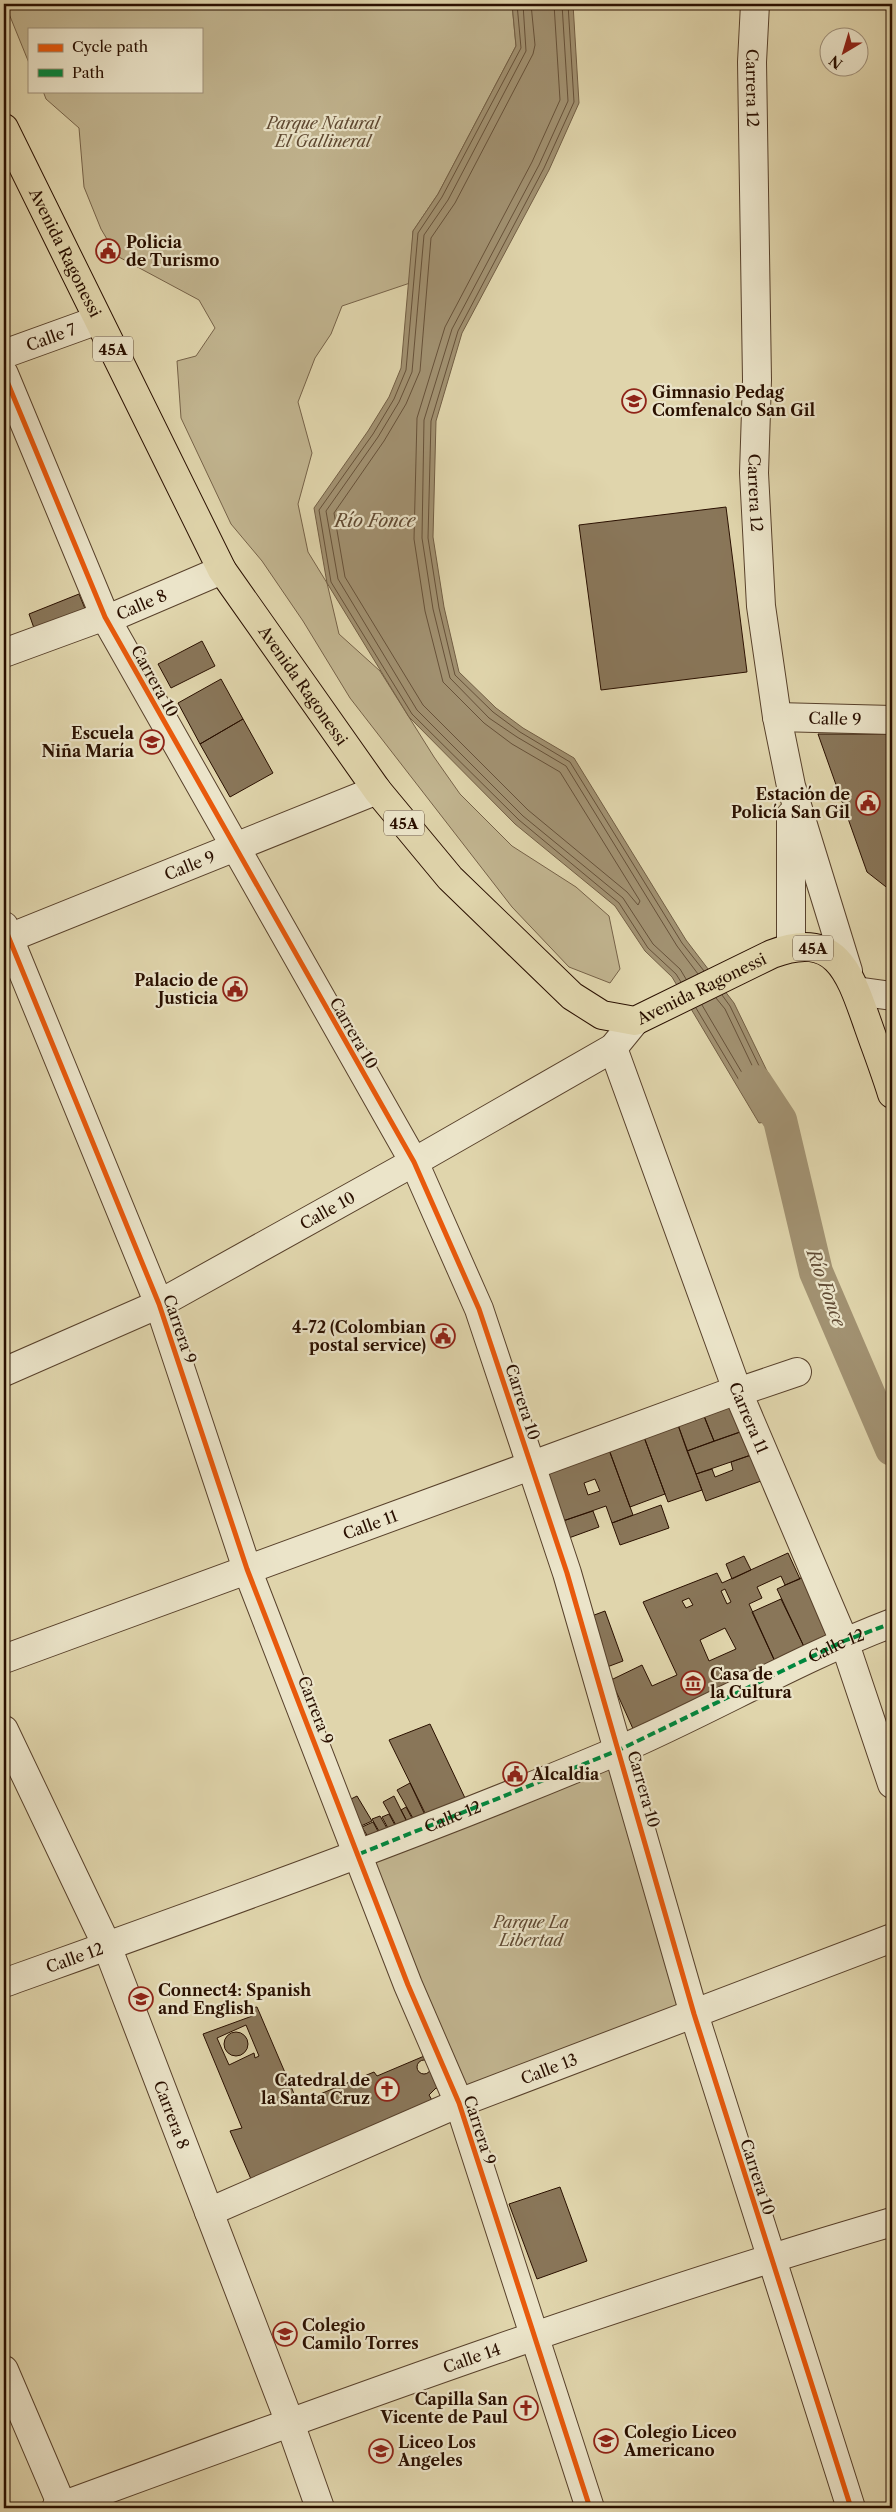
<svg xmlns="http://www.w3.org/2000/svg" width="896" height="2512" font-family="'Libre Caslon Text',serif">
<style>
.green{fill:#c1b48f;stroke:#766248}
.water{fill:#a29272;stroke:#725e44}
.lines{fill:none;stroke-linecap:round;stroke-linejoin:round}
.shore{stroke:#665139;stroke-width:1}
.river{stroke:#a29272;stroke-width:34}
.building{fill:#897659;stroke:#2a1000;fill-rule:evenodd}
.minor-casing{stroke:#58412b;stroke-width:30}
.highway-casing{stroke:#2a1000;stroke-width:30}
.minor{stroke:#ebe4c9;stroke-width:28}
.highway{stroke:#e0d5ac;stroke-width:28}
.quiet{stroke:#00873e;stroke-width:4;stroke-dasharray:8 4;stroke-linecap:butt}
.cycleway-casing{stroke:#ebe4c9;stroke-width:8}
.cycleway{stroke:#e8590c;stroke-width:5}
.labels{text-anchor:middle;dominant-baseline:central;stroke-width:4.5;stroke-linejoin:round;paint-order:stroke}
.shield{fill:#ebe4c9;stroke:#64503c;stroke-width:1}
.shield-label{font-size:15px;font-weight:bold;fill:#2a1000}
.street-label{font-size:16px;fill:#2a1000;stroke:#ebe4c9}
.park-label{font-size:16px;font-style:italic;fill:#5f4932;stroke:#ebe4c9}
.poi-label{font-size:16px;font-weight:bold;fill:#2a1000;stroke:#ebe4c9;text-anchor:start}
.water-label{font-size:18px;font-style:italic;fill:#604a33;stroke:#ebe4c9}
</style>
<rect width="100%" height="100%" fill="#e0d5ac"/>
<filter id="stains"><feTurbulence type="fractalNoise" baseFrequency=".004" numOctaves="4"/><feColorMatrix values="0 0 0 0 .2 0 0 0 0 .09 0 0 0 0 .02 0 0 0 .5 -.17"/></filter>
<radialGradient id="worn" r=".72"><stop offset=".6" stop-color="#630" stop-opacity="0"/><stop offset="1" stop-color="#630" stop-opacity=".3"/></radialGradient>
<!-- green -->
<path class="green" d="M5,4H512L516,46L438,194L413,231L410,283L342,306L331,334L315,358L298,402L312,453L298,504L308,552L327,583L339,634L380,671L434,757L460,794L512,846L576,887L609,916L620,969L610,983L569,967L512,907L350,698L303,621L262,561L231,524L181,418L177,361L196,356L215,328L199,300L117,256L101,229L84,187L79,128L46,99L43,91H201V29H29V63Z
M612,1763L685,2015L464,2096L369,1861Z"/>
<!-- water -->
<path class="water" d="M512,4H573L579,103L549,170L462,333L436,421L433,537L444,607L459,672L496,708L523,728L574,758L686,940L734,1003L785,1108L780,1120L759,1123L672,977L645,951L615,906L515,824L409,717L327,583L314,508L368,431L389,397L401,368L413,231L438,194L516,46Z"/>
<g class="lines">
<!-- shore -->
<path class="shore" d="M517,4L521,48L442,197L418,233L406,370L394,399L373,434L319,510L331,582L412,714L519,820L619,903L648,948L676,974L681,982
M523,4L526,51L448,200L424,235L412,372L399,402L378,437L326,511L338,579L417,710L523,816L623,898L653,944L680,969L686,979
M531,4L535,45L533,54L455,203L431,238L420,371L406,404L384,441L334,513L345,577L423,705L528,810L627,892L638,905L640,901L560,772L512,744L484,723L443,682L425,611L414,539L417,418L445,327L532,162L560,100L554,4
M562,4L568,101L539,165L452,329L424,420L422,538L433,609L450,678L489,718L517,737L566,766L677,946L698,974
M568,4L574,102L544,168L458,331L431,421L428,538L439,608L455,675L493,712L520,732L570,762L682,943L704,971
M702,1005L764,1110H770L772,1107L725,1009L716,998
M696,1008L761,1117L775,1116L779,1107L730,1006L722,995"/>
<!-- river -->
<path class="river" d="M755,1082L780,1120L816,1272L892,1449"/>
</g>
<!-- building -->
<path class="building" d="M726,507L747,672L601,690L579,525Z
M79,594L86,611L35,631L29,614Z
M202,641L215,666L171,688L158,664Z
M221,679L243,719L200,744L178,703Z
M243,719L273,773L230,797L200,744Z
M818,734H892V887L890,890L867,872Z
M733,1405L743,1431L714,1441L704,1416Z
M704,1416L714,1441L687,1451L678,1425Z
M678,1425L702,1490L668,1502L644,1437Z
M743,1431L751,1455L696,1474L687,1451Z
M644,1437L665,1494L630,1507L609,1450Z
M607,1444L633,1515L612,1523L606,1506L560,1522L540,1468ZM595,1479L600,1491L588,1495L584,1483Z
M751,1455L761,1481L706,1501L696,1474L712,1469L715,1477L733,1470L731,1462Z
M661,1505L669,1528L620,1545L612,1523Z
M593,1511L599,1527L566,1539L560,1522Z
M788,1553L800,1579L785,1585L781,1576L757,1587L762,1598L749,1604L777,1666L634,1731L611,1680L642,1665L652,1686L677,1675L643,1602L717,1573L722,1583ZM725,1589L731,1602L727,1604L721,1591ZM689,1598L693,1605L686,1608L682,1601ZM725,1628L736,1649L709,1661L700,1640Z
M744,1556L751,1570L732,1579L726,1564Z
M805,1576L835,1641L807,1653L777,1589Z
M781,1599L807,1653L777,1666L752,1612Z
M605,1611L623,1661L607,1667L589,1617Z
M430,1724L465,1798L426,1815L389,1740Z
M410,1783L425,1815L414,1820L397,1790Z
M357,1796L372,1821L361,1826L347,1801Z
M394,1796L407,1822L397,1827L383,1802Z
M406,1807L413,1820L408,1823L401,1810Z
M389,1814L396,1827L389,1830L382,1817Z
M380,1816L388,1830L380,1833L372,1819Z
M373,1822L379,1833L368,1837L362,1827Z
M257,2007L298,2103L374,2072L377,2076L429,2054L449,2102L254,2186L230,2131L242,2128L203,2034L255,2015L252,2008Z
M246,2025L259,2056L255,2058L254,2053L229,2065L217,2038Z
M224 2044a12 12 0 1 1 24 0a12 12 0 1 1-24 0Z
M417 2067a7 7 0 1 1 14 0a7 7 0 1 1-14 0Z
M436,2088L441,2091L445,2099L433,2102L429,2095Z
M560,2187L587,2261L537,2279L509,2204Z"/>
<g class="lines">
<!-- minor casing -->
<g class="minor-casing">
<g id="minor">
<path id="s1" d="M755,4L752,62L757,380L754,473L761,606L777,717L791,786L848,971"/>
<path id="s2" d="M4,354L98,320"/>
<path d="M4,374L105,617L414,1162L479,1309L567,1573L694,2014L851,2508"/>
<path id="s3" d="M4,653L94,620L117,615L222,570"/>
<path id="s4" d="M777,717L892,720"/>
<path d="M4,926L159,1304L247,1569L408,1985L459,2103L590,2508"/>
<path id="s5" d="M4,940L377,790"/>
<path d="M791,947V815"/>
<path d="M856,991L892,996"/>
<path id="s6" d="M613,1048L737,1390L844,1641L892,1784"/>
<path id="s7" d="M4,1372L159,1304L414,1162L613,1048L635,1021"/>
<path d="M738,1392L797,1372"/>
<path id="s8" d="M4,1659L737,1390"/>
<path id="s9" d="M4,1730L107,1946L290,2423L320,2508"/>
<path id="s10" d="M4,1983C210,1909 416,1836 617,1751C710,1711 797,1659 892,1623"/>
<path id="s11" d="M209,2212L459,2103L892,1938"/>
<path d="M4,2370L63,2508"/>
<path id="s12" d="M56,2508C332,2407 610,2304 892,2222"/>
</g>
</g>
<!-- highway casing -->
<g class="highway-casing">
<g id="highway">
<path id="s13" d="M4,128L222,570L377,790L450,878L572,996L602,1015L635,1021L772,954C837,929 850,974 868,1025C876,1048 885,1071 892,1094"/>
</g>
</g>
<!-- minor -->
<use href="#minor" class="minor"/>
<!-- highway -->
<use href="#highway" class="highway"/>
<!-- quiet -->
<path class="quiet" id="s14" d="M359,1854L619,1750L844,1641L892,1623"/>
<!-- cycleway casing -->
<g class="cycleway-casing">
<path id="cycleway" d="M4,374L105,617L414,1162L479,1309L567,1573L694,2014L851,2508
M4,926L159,1304L247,1569L408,1985L459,2103L590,2508"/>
</g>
<!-- cycleway -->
<use href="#cycleway" class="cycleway"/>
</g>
<!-- icons -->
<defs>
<g id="civic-ring" transform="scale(1.25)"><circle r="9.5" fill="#ebe4c9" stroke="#8f2418" stroke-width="1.5"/><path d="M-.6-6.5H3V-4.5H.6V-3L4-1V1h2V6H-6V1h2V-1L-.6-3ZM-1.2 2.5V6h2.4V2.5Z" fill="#8f2418"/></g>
<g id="school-ring" transform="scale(1.25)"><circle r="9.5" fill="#ebe4c9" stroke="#8f2418" stroke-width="1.5"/><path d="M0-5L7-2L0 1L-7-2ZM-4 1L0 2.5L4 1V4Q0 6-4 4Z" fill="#8f2418"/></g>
<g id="museum-ring" transform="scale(1.25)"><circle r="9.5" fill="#ebe4c9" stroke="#8f2418" stroke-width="1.5"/><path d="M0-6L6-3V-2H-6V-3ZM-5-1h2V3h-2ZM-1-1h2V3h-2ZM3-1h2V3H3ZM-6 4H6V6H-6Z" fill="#8f2418"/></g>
<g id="church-ring" transform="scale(1.25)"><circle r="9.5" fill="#ebe4c9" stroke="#8f2418" stroke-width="1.5"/><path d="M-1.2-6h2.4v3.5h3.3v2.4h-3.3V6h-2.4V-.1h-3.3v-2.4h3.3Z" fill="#8f2418"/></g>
</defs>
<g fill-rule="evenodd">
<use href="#civic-ring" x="108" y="251"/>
<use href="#school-ring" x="634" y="401"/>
<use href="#school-ring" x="152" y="742"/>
<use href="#civic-ring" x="868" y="803"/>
<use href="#civic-ring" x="235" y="989"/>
<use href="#civic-ring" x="443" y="1336"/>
<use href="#museum-ring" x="693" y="1683"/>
<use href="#civic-ring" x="515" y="1774"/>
<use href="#school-ring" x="141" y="1999"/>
<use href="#church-ring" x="387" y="2089"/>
<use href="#school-ring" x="285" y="2334"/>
<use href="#church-ring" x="526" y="2408"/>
<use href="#school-ring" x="606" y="2441"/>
<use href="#school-ring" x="381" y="2451"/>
</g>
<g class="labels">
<!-- shield labels -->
<g class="shield">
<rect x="93" y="336.5" width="40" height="25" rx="4"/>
<rect x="384" y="810.5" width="40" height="25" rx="4"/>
<rect x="793" y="935.5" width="40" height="25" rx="4"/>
</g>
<g class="shield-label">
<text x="113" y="349">45A</text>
<text x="404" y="823">45A</text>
<text x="813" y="948">45A</text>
</g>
<!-- street labels -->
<g class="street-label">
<text stroke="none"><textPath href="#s1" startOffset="84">Carrera 12</textPath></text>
<text stroke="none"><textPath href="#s13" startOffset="139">Avenida Ragonessi</textPath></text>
<text stroke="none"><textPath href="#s2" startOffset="50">Calle 7</textPath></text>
<text stroke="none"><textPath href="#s1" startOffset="489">Carrera 12</textPath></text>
<text stroke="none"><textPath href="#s3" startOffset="146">Calle 8</textPath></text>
<text transform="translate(155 681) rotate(61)">Carrera 10</text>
<text stroke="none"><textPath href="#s13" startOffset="634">Avenida Ragonessi</textPath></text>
<text stroke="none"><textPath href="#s4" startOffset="58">Calle 9</textPath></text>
<text stroke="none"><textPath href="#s5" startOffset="200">Calle 9</textPath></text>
<text stroke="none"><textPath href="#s13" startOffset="1189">Avenida Ragonessi</textPath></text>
<text transform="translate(354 1033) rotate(60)">Carrera 10</text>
<text stroke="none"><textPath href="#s7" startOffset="362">Calle 10</textPath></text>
<text transform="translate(180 1329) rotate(71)">Carrera 9</text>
<text transform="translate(523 1402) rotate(72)">Carrera 10</text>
<text stroke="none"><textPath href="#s6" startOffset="394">Carrera 11</textPath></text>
<text stroke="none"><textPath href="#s8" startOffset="390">Calle 11</textPath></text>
<text stroke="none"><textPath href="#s14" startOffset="521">Calle 12</textPath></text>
<text transform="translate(316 1710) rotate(69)">Carrera 9</text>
<text transform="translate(644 1789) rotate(74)">Carrera 10</text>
<text stroke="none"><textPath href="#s14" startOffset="101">Calle 12</textPath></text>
<text stroke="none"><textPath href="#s10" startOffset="75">Calle 12</textPath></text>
<text stroke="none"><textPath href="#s11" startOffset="369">Calle 13</textPath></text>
<text stroke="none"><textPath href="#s9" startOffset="420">Carrera 8</textPath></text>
<text transform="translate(480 2130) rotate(72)">Carrera 9</text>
<text transform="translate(758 2177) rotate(72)">Carrera 10</text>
<text stroke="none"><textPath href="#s12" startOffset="442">Calle 14</textPath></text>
</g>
<!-- park labels -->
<g class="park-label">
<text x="323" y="123">Parque Natural<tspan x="323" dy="18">El Gallineral</tspan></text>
<text x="531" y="1922">Parque La<tspan x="531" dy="18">Libertad</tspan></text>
</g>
<!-- poi labels -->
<g class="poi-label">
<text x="126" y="242">Policia<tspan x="126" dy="18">de Turismo</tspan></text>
<text x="652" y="392">Gimnasio Pedag<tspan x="652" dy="18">Comfenalco San Gil</tspan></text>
<text x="134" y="733" text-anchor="end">Escuela<tspan x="134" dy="18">Niña María</tspan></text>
<text x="850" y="794" text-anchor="end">Estación de<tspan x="850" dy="18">Policía San Gil</tspan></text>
<text x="218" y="980" text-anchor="end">Palacio de<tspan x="218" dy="18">Justicia</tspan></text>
<text x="426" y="1327" text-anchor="end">4-72 (Colombian<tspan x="426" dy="18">postal service)</tspan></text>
<text x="710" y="1674">Casa de<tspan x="710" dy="18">la Cultura</tspan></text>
<text x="532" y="1774">Alcaldia</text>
<text x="158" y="1990">Connect4: Spanish<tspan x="158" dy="18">and English</tspan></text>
<text x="370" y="2080" text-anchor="end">Catedral de<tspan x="370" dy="18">la Santa Cruz</tspan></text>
<text x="302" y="2325">Colegio<tspan x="302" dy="18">Camilo Torres</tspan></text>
<text x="508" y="2399" text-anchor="end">Capilla San<tspan x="508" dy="18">Vicente de Paul</tspan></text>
<text x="624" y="2432">Colegio Liceo<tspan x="624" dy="18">Americano</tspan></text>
<text x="398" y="2442">Liceo Los<tspan x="398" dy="18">Angeles</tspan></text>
</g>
<!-- water labels -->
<g class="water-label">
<text x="375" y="521">Río Fonce</text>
<text transform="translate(826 1288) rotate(70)">Río Fonce</text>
</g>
</g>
<!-- margin -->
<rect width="896" height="2512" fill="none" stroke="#e0d5ac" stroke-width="20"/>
<rect x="5" y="5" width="886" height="2502" fill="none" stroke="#2a1000" stroke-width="2.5"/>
<rect x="10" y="10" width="876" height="2492" fill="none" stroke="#2a1000"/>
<!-- legend -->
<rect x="28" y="28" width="175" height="65" fill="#ebe4c9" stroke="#9e8f79"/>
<rect x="38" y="44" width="25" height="8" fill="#e8590c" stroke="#9e8f79"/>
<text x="72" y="52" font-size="15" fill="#2a1000">Cycle path</text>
<rect x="38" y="69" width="25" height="8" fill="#00873e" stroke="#9e8f79"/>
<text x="72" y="78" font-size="15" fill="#2a1000">Path</text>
<!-- north arrow -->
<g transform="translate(844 52) rotate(218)"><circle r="24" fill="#ebe4c9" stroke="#9e8f79"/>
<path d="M0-4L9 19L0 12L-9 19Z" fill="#8f2418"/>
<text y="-8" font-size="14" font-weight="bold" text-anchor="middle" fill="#2a1000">N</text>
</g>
<rect width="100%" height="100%" filter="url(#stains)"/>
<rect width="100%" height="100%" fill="url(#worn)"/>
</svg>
